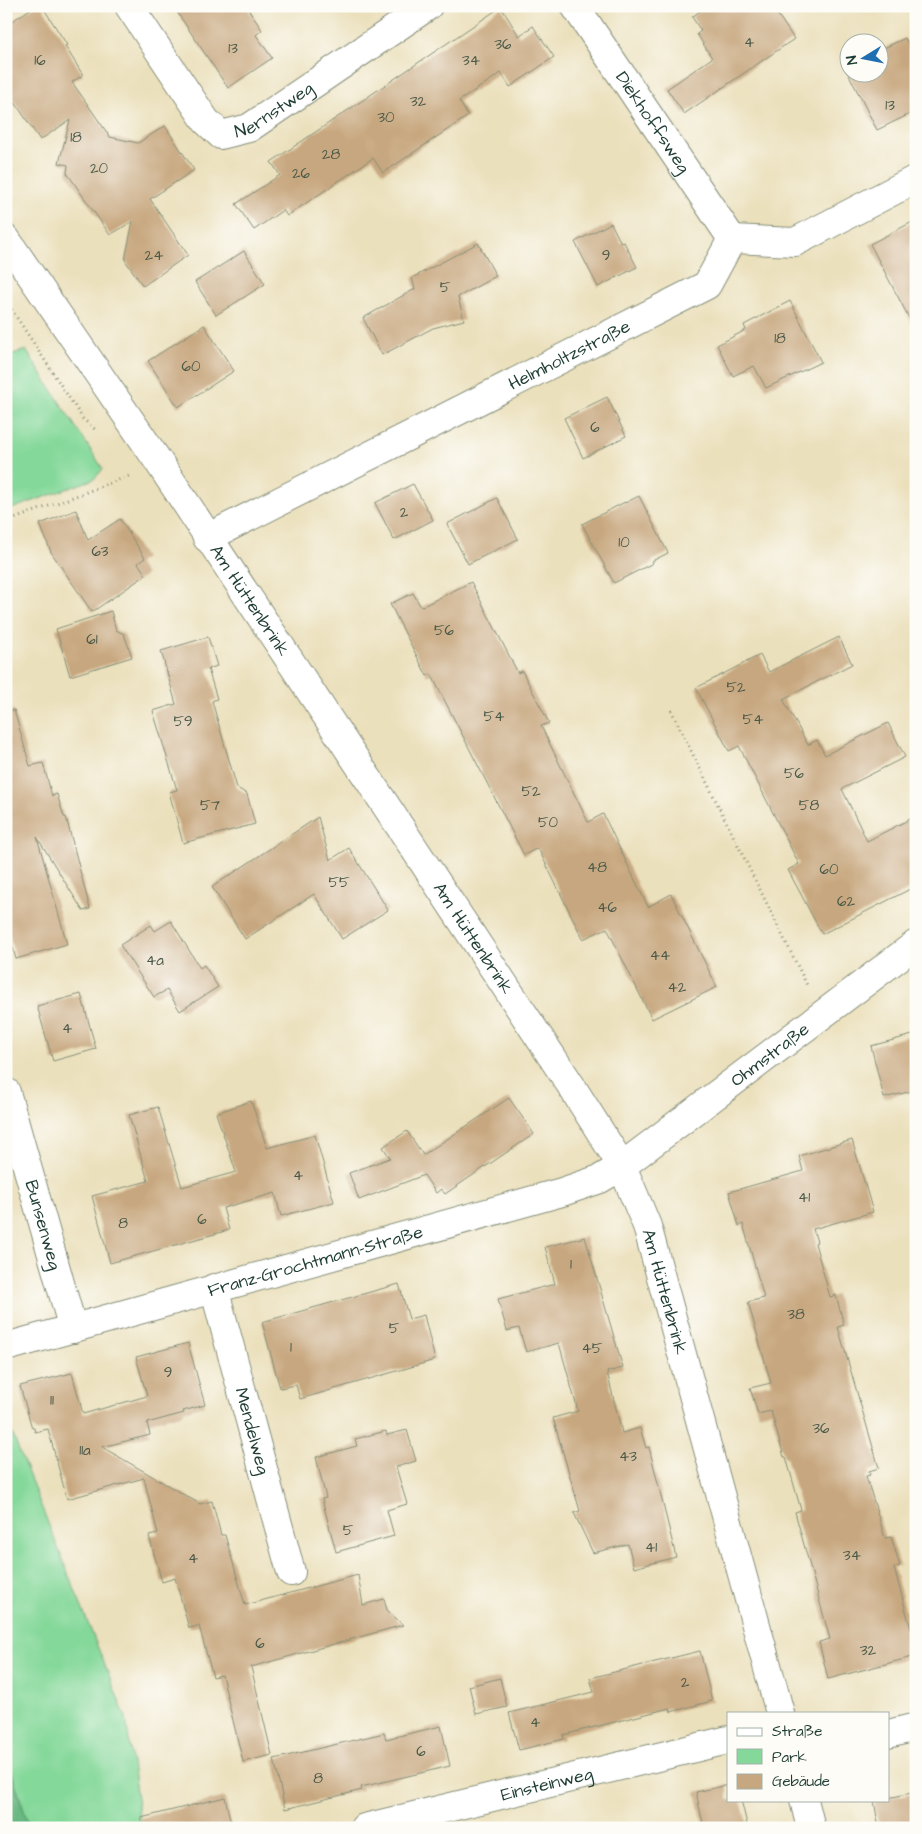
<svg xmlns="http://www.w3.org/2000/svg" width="922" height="1834" font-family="'Architects Daughter',sans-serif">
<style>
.green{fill:#84d89a;stroke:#528a67}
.forest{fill:#6bb882;stroke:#457a5b}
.building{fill:#c7a77f}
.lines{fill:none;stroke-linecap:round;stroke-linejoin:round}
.street-casing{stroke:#858e78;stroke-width:30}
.secondary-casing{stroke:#858e78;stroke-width:30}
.path{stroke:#858e78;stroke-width:3;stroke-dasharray:1 4;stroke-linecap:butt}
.street{stroke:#fff;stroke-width:28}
.secondary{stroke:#fff;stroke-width:28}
.labels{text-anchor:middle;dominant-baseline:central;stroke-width:4;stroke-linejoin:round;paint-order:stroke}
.number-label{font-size:15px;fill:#495847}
.street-label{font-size:18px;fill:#1f3d34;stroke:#fdfcf7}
</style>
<rect width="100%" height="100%" fill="#fdfcf7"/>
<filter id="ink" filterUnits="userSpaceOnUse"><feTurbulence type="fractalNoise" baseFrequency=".02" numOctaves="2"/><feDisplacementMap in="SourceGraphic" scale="10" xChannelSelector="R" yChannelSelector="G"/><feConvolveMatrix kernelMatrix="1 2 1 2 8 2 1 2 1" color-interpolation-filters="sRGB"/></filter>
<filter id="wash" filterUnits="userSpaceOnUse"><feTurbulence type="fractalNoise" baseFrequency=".0096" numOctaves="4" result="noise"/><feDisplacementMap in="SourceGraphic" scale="20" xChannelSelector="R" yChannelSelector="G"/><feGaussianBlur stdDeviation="1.12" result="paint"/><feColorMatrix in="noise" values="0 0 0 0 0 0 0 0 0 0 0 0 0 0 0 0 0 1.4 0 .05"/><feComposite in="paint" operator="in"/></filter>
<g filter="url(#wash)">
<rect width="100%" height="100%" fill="#ebe0bc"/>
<!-- green -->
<path class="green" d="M26,350L103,469L94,479L6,511V356Z
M6,1418L126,1718L141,1828H29L6,1755Z"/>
<!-- forest -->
<path class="forest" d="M6,1755L28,1823L29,1828H6Z"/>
<g id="blocks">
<!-- building -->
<path class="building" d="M35,6H42L67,45L65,46L83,75L72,82L110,137L138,143L165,126L194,170L150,199L188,255L143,286L125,260L133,221L110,235L67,173L68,165L59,163L70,120L40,140L6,89V25Z
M173,6H246L262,30L256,35L272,58L228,88Z
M707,6H772L794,39L684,114L667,89L712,58L697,34L701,31L692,17Z
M501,7L519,36L533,26L554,57L510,87L501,73L459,101L468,116L383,173L373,158L287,216L283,210L254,230L236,204L280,175L271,162Z
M905,38L916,58V111L877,130L845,67L850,65V72H880V50Z
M916,220V331L870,244Z
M611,223L621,243L624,242L637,267L598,287L575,242Z
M478,243L496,276L458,297L464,320L433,328L382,355L363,318L415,289L412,278Z
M244,251L265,284L216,315L195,282Z
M790,301L821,362L766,388L754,366L733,376L717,345L746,330L744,325Z
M204,325L234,371L178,407L148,361Z
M607,397L626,436L583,458L564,418Z
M413,484L433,520L394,540L375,503Z
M639,496L668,553L652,561L653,563L614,583L582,524L625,502V503Z
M497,498L518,539L468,564L447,524Z
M76,510L88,540L120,519L145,558L138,563L146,575L92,612L51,552L40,524Z
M471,582L518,673L522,671L549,723L541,726L588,822L603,814L648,907L671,894L717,987L652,1019L607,928L583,939L538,848L524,855L431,674L427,676L390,604L413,593L421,607Z
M111,611L116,630L124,634L132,657L70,676L56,629Z
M208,637L217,666L208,669L217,699L212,701L237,788L247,794L255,824L183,843L169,792L177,790L153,711L176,704L161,651Z
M839,637L852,664L783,699L808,745L817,740L825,755L888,723L905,757L842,789L867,841L916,816V886L822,934L788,870L799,864L739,746L729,751L696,688L760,655L769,672Z
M14,710L30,766L43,763L52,796L57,794L64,817H66L90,909L83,911L37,837L67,944L16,959L6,924V711Z
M318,817L330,860L349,848L388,910L342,939L314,894L245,939L212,887Z
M171,921L200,968L204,965L218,987L180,1011L167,990L154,997L120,945L151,925L155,931Z
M81,994L96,1049L53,1061L37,1006Z
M916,1034V1090L884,1098L871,1046Z
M509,1098L534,1134L445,1194L441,1189L436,1193L424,1175L359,1200L349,1173L390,1158L383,1147L407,1131L423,1155Z
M251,1101L267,1148L315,1135L334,1202L281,1216L275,1193L223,1208L229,1230L110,1263L92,1196L148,1181L129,1115L158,1107L182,1187L236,1172L216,1113Z
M852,1140L873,1212L813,1229L817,1242L815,1243L830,1297L836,1295L844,1325L838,1327L879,1468L869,1471L870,1475L866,1476L885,1538L891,1537L900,1566L894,1568L911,1629L916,1628V1656L828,1679L819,1642L830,1639L795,1512L801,1510L786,1457H784L771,1411L758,1414L750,1388L771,1383L748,1302L764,1298L743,1224L739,1226L729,1192L803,1171L799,1156Z
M585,1237L623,1368L607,1372L622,1433L640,1428L646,1448L649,1447L676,1557L634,1568L628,1544L593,1553L574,1513L580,1511L553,1418L578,1411L559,1343L526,1352L519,1328L507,1331L498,1299L555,1284L545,1247Z
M399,1284L409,1319L424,1315L435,1360L300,1399L296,1385L280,1388L262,1322Z
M188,1343L205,1405L183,1411L184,1413L147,1423L150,1435L102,1447L200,1504L212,1501L221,1535H225L245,1605L358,1575L363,1605L384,1599L387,1610L403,1625L251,1667L272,1755L243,1762L222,1675L213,1677L199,1626L189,1628L175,1578L162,1582L149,1536L158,1534L144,1478L67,1499L48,1429L35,1432L34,1428H32L20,1386L72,1373L83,1414L147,1396L136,1357Z
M407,1430L416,1461L396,1467L407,1504L387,1510L394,1536L336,1552L322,1499L326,1498L316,1457L357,1446L355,1439L386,1431L387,1435Z
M700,1651L712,1701L671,1712L670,1708L563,1735L564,1739L519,1750L509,1713L594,1692L590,1678Z
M500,1678L507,1707L476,1714L469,1686Z
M441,1726L450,1766L361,1787L362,1790L285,1809L274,1759L384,1733L386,1739Z
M728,1785V1800H741L748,1828H704L696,1792Z
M916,1792V1828H879L874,1801L888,1800V1798Z
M225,1797L232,1828H142L141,1818Z"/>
</g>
</g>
<g filter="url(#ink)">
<use href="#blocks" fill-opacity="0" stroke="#858e78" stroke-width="1"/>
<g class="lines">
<!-- street casing -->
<g class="street-casing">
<g id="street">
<path id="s1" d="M129,6L206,121L221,135L249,128L428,6"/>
<path id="s2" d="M575,6L732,239"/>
<path id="s3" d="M207,538L707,285L732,239L795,242L916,179"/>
<path id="s4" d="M6,1092L73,1329"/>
<path id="s5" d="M214,1288L291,1572"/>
<path id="s6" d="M6,1347L562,1192L600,1179L622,1166L916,944"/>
<path d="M888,1734L916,1727"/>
<path id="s7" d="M364,1828L728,1740"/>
</g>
</g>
<!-- secondary casing -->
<g class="secondary-casing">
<g id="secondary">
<path id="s8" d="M6,239L158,461L570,1084L622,1166L647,1226L780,1713"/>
<path d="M804,1800L811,1828"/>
</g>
</g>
<!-- path -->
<path class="path" d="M6,301L83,419L97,431
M6,522L129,476
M671,710L808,987"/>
<!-- street -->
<use href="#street" class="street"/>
<!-- secondary -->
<use href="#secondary" class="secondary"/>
</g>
</g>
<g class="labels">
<!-- number labels -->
<g class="number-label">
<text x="749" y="42">4</text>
<text x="503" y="44">36</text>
<text x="233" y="48">13</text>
<text x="40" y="60">16</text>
<text x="471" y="60">34</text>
<text x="418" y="101">32</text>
<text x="890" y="105">13</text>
<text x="386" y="117">30</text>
<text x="76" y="137">18</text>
<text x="331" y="154">28</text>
<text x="99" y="168">20</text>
<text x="301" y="173">26</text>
<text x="154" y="255">24</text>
<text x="606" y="255">9</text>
<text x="445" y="287">5</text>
<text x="780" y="338">18</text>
<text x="191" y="366">60</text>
<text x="595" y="427">6</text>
<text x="404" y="512">2</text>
<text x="624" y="542">10</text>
<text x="100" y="551">63</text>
<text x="444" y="630">56</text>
<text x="92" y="639">61</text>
<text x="736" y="687">52</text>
<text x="494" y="716">54</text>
<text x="753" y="719">54</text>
<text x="183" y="721">59</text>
<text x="794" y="773">56</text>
<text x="531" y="791">52</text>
<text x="210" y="805">57</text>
<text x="809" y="805">58</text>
<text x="548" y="822">50</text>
<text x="597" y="867">48</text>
<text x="829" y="869">60</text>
<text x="339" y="882">55</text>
<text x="846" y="901">62</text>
<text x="607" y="907">46</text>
<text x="660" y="955">44</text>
<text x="155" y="960">4a</text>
<text x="677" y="987">42</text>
<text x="67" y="1028">4</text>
<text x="298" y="1175">4</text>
<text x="804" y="1197">41</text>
<text x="202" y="1219">6</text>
<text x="123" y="1223">8</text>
<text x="571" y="1264">1</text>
<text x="796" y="1314">38</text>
<text x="394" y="1328">5</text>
<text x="291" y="1347">1</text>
<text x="592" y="1348">45</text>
<text x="168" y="1372">9</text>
<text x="52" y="1400">11</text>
<text x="821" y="1428">36</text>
<text x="85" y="1450">11a</text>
<text x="628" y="1456">43</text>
<text x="348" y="1530">5</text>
<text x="651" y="1547">41</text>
<text x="852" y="1555">34</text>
<text x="193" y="1558">4</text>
<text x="260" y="1643">6</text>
<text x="868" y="1650">32</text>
<text x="685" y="1682">2</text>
<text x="535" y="1722">4</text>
<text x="421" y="1751">6</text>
<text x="318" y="1778">8</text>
</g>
<!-- street labels -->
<g class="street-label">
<text stroke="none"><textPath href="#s1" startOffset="218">Nernstweg</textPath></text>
<text stroke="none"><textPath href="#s2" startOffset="140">Diekhoffsweg</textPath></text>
<text stroke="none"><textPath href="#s3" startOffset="406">Helmholtzstraße</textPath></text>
<text stroke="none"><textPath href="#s8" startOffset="436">Am Hüttenbrink</textPath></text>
<text stroke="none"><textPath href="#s8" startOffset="841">Am Hüttenbrink</textPath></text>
<text stroke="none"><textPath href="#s6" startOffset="828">Ohmstraße</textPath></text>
<text stroke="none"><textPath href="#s4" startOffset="138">Bunsenweg</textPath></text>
<text stroke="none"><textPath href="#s6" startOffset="321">Franz-Grochtmann-Straße</textPath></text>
<text stroke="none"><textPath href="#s8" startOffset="1246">Am Hüttenbrink</textPath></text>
<text stroke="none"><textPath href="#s5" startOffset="148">Mendelweg</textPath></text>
<text stroke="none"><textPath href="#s7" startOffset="188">Einsteinweg</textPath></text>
</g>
</g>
<!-- margin -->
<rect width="922" height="1834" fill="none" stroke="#fdfcf7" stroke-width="25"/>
<!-- legend -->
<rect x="727" y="1712" width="162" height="90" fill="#fdfcf7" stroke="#a4b0a9"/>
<rect x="737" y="1728" width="25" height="8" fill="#ffffff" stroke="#a4b0a9"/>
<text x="772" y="1736" font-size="15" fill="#1f3d34">Straße</text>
<rect x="737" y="1749" width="25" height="15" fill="#84d89a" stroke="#a4b0a9"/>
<text x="772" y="1762" font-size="15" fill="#1f3d34">Park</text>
<rect x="737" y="1774" width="25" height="15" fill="#c7a77f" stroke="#a4b0a9"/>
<text x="772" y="1786" font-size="15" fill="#1f3d34">Gebäude</text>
<!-- north arrow -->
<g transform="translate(864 58) rotate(260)"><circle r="24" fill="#fdfcf7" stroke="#a4b0a9"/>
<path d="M0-4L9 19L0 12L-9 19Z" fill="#1f6fb2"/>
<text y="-8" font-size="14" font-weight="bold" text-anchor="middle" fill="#1f3d34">N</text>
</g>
</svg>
